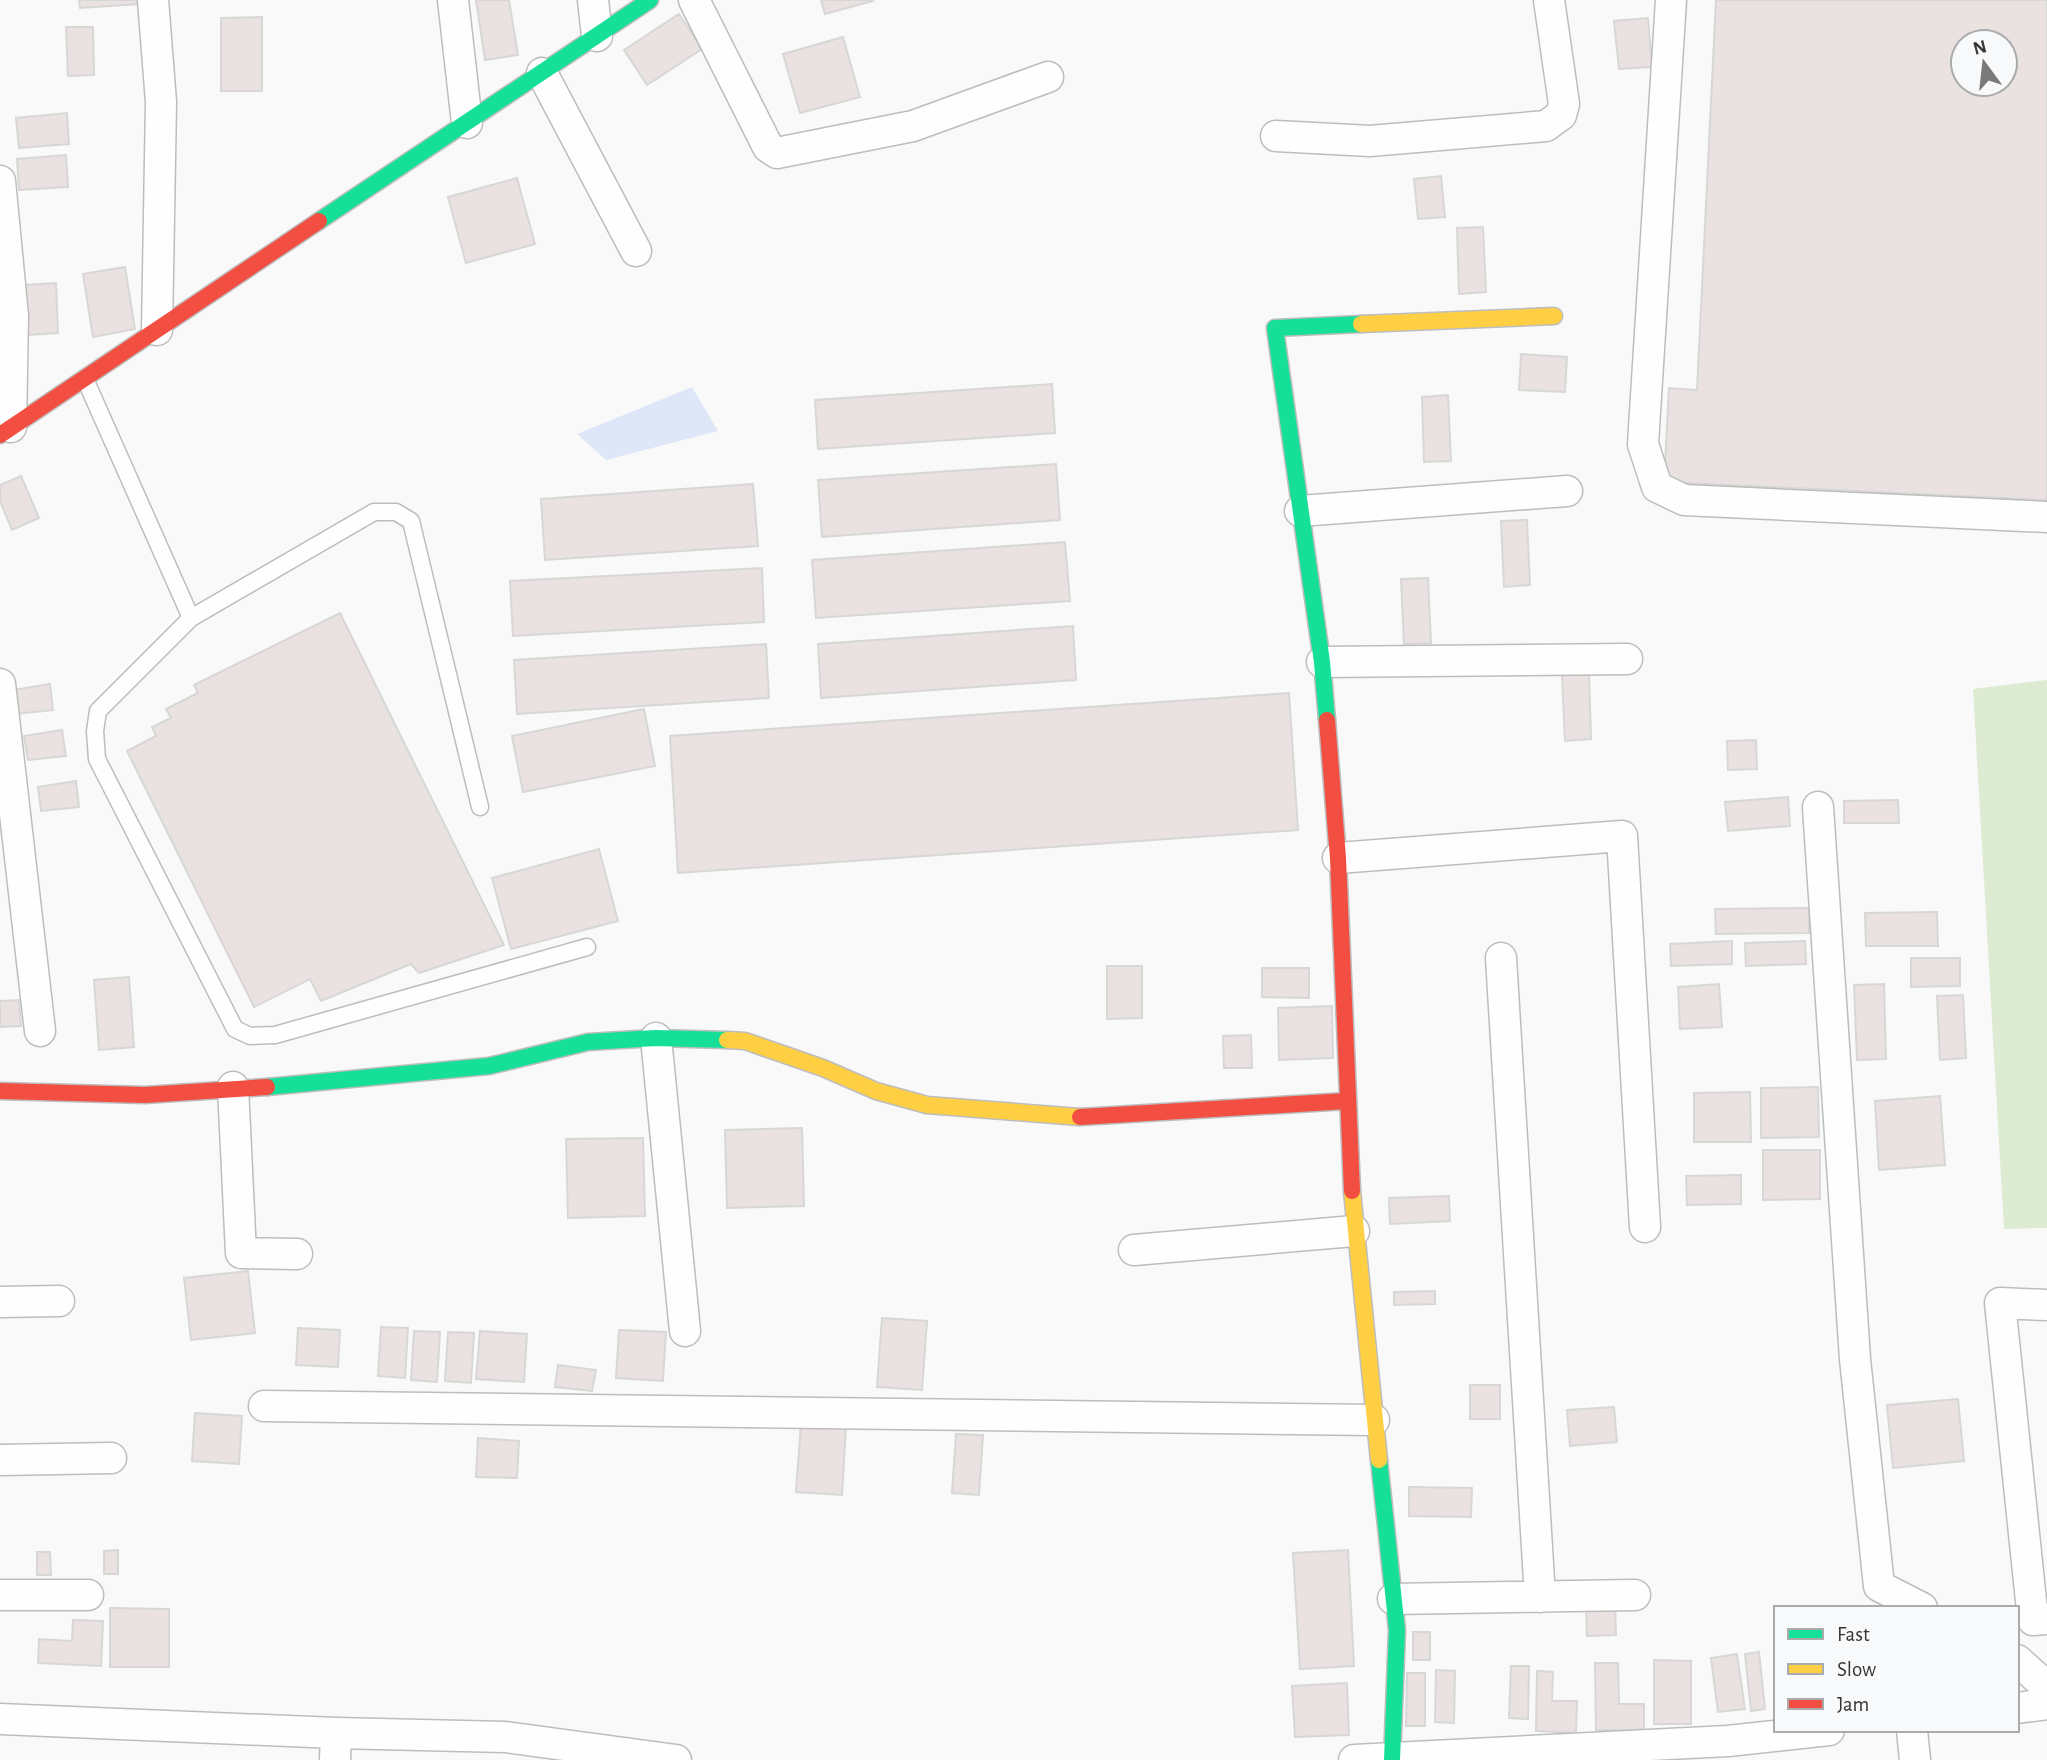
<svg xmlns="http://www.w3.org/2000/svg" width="2047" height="1760" font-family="'Alegreya Sans',sans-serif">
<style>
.green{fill:#ddebd3}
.water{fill:#dee7f8}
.building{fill:#eae1e1;stroke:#d7d7d7;stroke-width:2;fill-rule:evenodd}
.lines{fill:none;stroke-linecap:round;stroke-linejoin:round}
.lane-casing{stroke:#bdbdbd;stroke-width:19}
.street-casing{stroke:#bdbdbd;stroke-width:33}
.fast-casing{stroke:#bdbdbd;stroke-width:19}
.slow-casing{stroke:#bdbdbd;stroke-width:19}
.jam-casing{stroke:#bdbdbd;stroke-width:19}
.lane{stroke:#fefefe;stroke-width:16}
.street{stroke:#fefefe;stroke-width:30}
.fast{stroke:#16e098;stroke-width:16}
.slow{stroke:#ffcf43;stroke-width:16}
.jam{stroke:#f24e42;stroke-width:16}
</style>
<rect width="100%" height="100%" fill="#f9f9f9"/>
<!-- green -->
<path class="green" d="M2047,680V1228L2004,1229L1973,689Z"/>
<!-- water -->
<path class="water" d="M692,387L718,431L606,460L577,434Z"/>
<!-- building -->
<path class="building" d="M79,0H139V4L80,8Z
M476,0H509L518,55L485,60Z
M821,0H872L873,1L825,14Z
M1716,0H2047V500L1664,482L1669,388L1697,390ZM1963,42H2005V84H1963Z
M679,14L702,49L647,85L624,50Z
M262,17V91H221V18Z
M1648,18L1652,67L1619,69L1614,21Z
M66,27H93L94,75L68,76Z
M843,37L860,97L800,113L783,54Z
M67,113L69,144L19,148L16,118Z
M66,155L68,187L19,190L17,159Z
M1441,176L1445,217L1418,219L1414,179Z
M517,178L535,244L466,263L448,197Z
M1483,227L1486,292L1459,294L1457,228Z
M125,267L135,329L93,337L83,274Z
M56,283L58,333L28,335L25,285Z
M1521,354L1567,357L1565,392L1519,390Z
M1052,384L1055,433L818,449L815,400Z
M1448,395L1451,461L1424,462L1422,397Z
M1056,464L1060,520L822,537L818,480Z
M21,476L39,518L12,530L0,501V485Z
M753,484L758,546L545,560L541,499Z
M1527,520L1530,585L1504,587L1501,521Z
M1065,542L1070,601L816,618L812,560Z
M762,568L764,622L513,636L510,581Z
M1428,578L1431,643L1404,644L1401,579Z
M340,613L504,945L419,973L411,964L321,1001L310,979L254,1007L127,751L156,736L152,727L171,718L166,709L198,693L194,685Z
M1073,626L1076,680L821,698L818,644Z
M766,644L769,698L517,714L514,660Z
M1589,674L1591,739L1565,741L1562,675Z
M50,684L53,710L16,714L13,690Z
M1289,693L1298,830L678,873L670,736Z
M644,709L655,766L523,792L512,736Z
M62,730L66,756L28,760L24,736Z
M1756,740L1757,769L1728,770L1727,741Z
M76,781L79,807L41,811L38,787Z
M1788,797L1790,826L1728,831L1725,802Z
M1898,800L1899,823H1844V801Z
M599,849L618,921L511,949L492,878Z
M1809,908V933L1716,934L1715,909Z
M1937,912L1938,946H1866L1865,913Z
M1732,941V964L1671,966L1670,944Z
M1805,941L1806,964L1746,966L1745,943Z
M1911,958H1960V986L1911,987Z
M1107,966H1142V1018L1107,1019Z
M1262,968H1309V998L1262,997Z
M129,977L134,1047L99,1050L94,980Z
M1719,984L1722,1027L1680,1029L1678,987Z
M1884,984L1886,1059L1857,1060L1854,985Z
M1963,995L1966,1058L1940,1060L1937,996Z
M19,1000L21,1026L0,1027V1001Z
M1332,1006L1333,1058L1279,1060L1278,1008Z
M1251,1035L1252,1068H1224L1223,1036Z
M1818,1087L1819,1137L1761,1138V1088Z
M1750,1092L1751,1142H1694V1093Z
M1940,1096L1945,1165L1879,1170L1875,1101Z
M802,1128L804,1206L727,1208L725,1130Z
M643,1138L645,1216L568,1218L566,1139Z
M1763,1150H1820V1199L1763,1200Z
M1741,1175V1204L1687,1205L1686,1176Z
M1449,1196L1450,1221L1390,1224L1389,1198Z
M248,1271L255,1333L191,1340L184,1278Z
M1435,1291V1304L1394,1305V1292Z
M882,1318L927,1321L922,1390L877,1387Z
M381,1327L408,1328L405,1378L378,1376Z
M298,1328L340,1330L338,1367L296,1365Z
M619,1330L666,1332L663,1381L616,1378Z
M414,1331L440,1332L437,1382L411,1380Z
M480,1331L527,1334L524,1382L476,1379Z
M448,1332L474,1333L471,1383L445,1381Z
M558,1365L596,1370L592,1391L555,1387Z
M1470,1385H1500V1419H1470Z
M1958,1399L1964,1461L1893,1468L1887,1405Z
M1614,1407L1617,1442L1570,1446L1567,1410Z
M195,1413L242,1416L239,1464L192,1461Z
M801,1423L846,1426L842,1495L796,1492Z
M956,1434L983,1435L979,1495L952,1493Z
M478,1438L519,1441L517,1478L476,1477Z
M1409,1487L1472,1488L1471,1517L1409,1516Z
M118,1550V1574H104V1551Z
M1348,1550L1354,1666L1300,1669L1293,1553Z
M37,1552H50L51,1575H37Z
M1615,1601L1616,1635L1587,1636L1586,1602Z
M110,1608L169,1609V1667H110Z
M73,1620L103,1621L101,1666L38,1663L39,1639L72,1641Z
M1413,1632H1430V1660H1413Z
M1759,1652L1765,1709L1751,1711L1745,1654Z
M1737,1654L1745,1709L1718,1712L1711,1658Z
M1654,1660L1691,1661V1724H1654Z
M1595,1663H1618L1619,1704H1644V1730H1596Z
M1511,1666H1529L1528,1719L1509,1718Z
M1436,1670L1455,1671L1454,1723L1435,1722Z
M1537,1671L1553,1672L1552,1701H1577L1576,1733L1536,1731Z
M1407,1673H1425V1726H1406Z
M1347,1683L1349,1735L1295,1737L1292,1686Z"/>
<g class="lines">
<!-- lane casing -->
<g class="lane-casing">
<path id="lane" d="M85,379L191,618L374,512H396L411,521L480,807
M191,618L98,711L95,731L97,759L235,1029L250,1036L275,1035L587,947"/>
</g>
<!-- street casing -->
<g class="street-casing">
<path id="street" d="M153,0L161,102L157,330
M453,0L467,123
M593,0L597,36
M694,0L768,147L777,153L913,126L1048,77
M1671,0L1643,444L1657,487L1684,500L2047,517
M542,73L636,251
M1276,136L1370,141L1546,126L1561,115L1564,104L1549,0
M0,181L13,316L11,427
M1300,511L1567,491
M1322,662L1627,659
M0,684L40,1031
M1818,807L1855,1359L1879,1586L1922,1608
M1338,858L1622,836L1645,1227
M1501,958L1540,1597
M656,1038L685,1331
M233,1087L241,1253L297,1254
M1134,1250L1354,1231
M0,1302L59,1301
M2047,1305L2000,1303L2033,1620L2047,1619
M264,1406L1374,1420
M0,1460L111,1458
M0,1595H88
M1393,1599L1635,1595
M2017,1660L2047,1687
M2017,1708L2047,1704
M0,1719L336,1733L505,1737L676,1760
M1912,1730L1915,1760
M335,1760L336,1733
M1354,1760L1728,1741L1829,1730"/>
</g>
<!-- fast casing -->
<g class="fast-casing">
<path id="fast" d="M319,221L650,0
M1327,720L1322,662L1275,328L1361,324
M267,1087L489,1066L588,1042L656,1038L727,1040
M1379,1460L1397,1630L1392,1760"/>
</g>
<!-- slow casing -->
<g class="slow-casing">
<path id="slow" d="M1361,324L1554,316
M727,1040L745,1041L823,1068L876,1091L927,1105L1080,1117
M1352,1191L1379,1460"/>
</g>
<!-- jam casing -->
<g class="jam-casing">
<path id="jam" d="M0,435L319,221
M1327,720L1338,858L1352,1191
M0,1091L145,1095L267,1087
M1080,1117L1347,1101"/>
</g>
<!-- lane -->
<use href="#lane" class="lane"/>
<!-- street -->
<use href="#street" class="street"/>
<!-- fast -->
<use href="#fast" class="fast"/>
<!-- slow -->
<use href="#slow" class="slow"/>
<!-- jam -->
<use href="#jam" class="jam"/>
</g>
<!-- legend -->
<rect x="1774" y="1606" width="245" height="126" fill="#f8f9fa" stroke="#aaabac" stroke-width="2"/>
<rect x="1788" y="1629" width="35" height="10" fill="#16e098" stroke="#aaabac" stroke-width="2"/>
<text x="1837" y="1641" font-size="21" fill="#363636">Fast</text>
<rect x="1788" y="1664" width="35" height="10" fill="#ffcf43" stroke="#aaabac" stroke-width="2"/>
<text x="1837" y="1676" font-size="21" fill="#363636">Slow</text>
<rect x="1788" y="1699" width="35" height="10" fill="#f24e42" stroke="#aaabac" stroke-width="2"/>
<text x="1837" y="1711" font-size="21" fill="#363636">Jam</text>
<!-- north arrow -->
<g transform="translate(1984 63) rotate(345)"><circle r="33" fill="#f8f9fa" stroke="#aaabac" stroke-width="2"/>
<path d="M0-5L12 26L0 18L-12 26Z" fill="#7a7a7a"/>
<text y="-10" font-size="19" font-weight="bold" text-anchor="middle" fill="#363636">N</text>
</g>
</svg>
